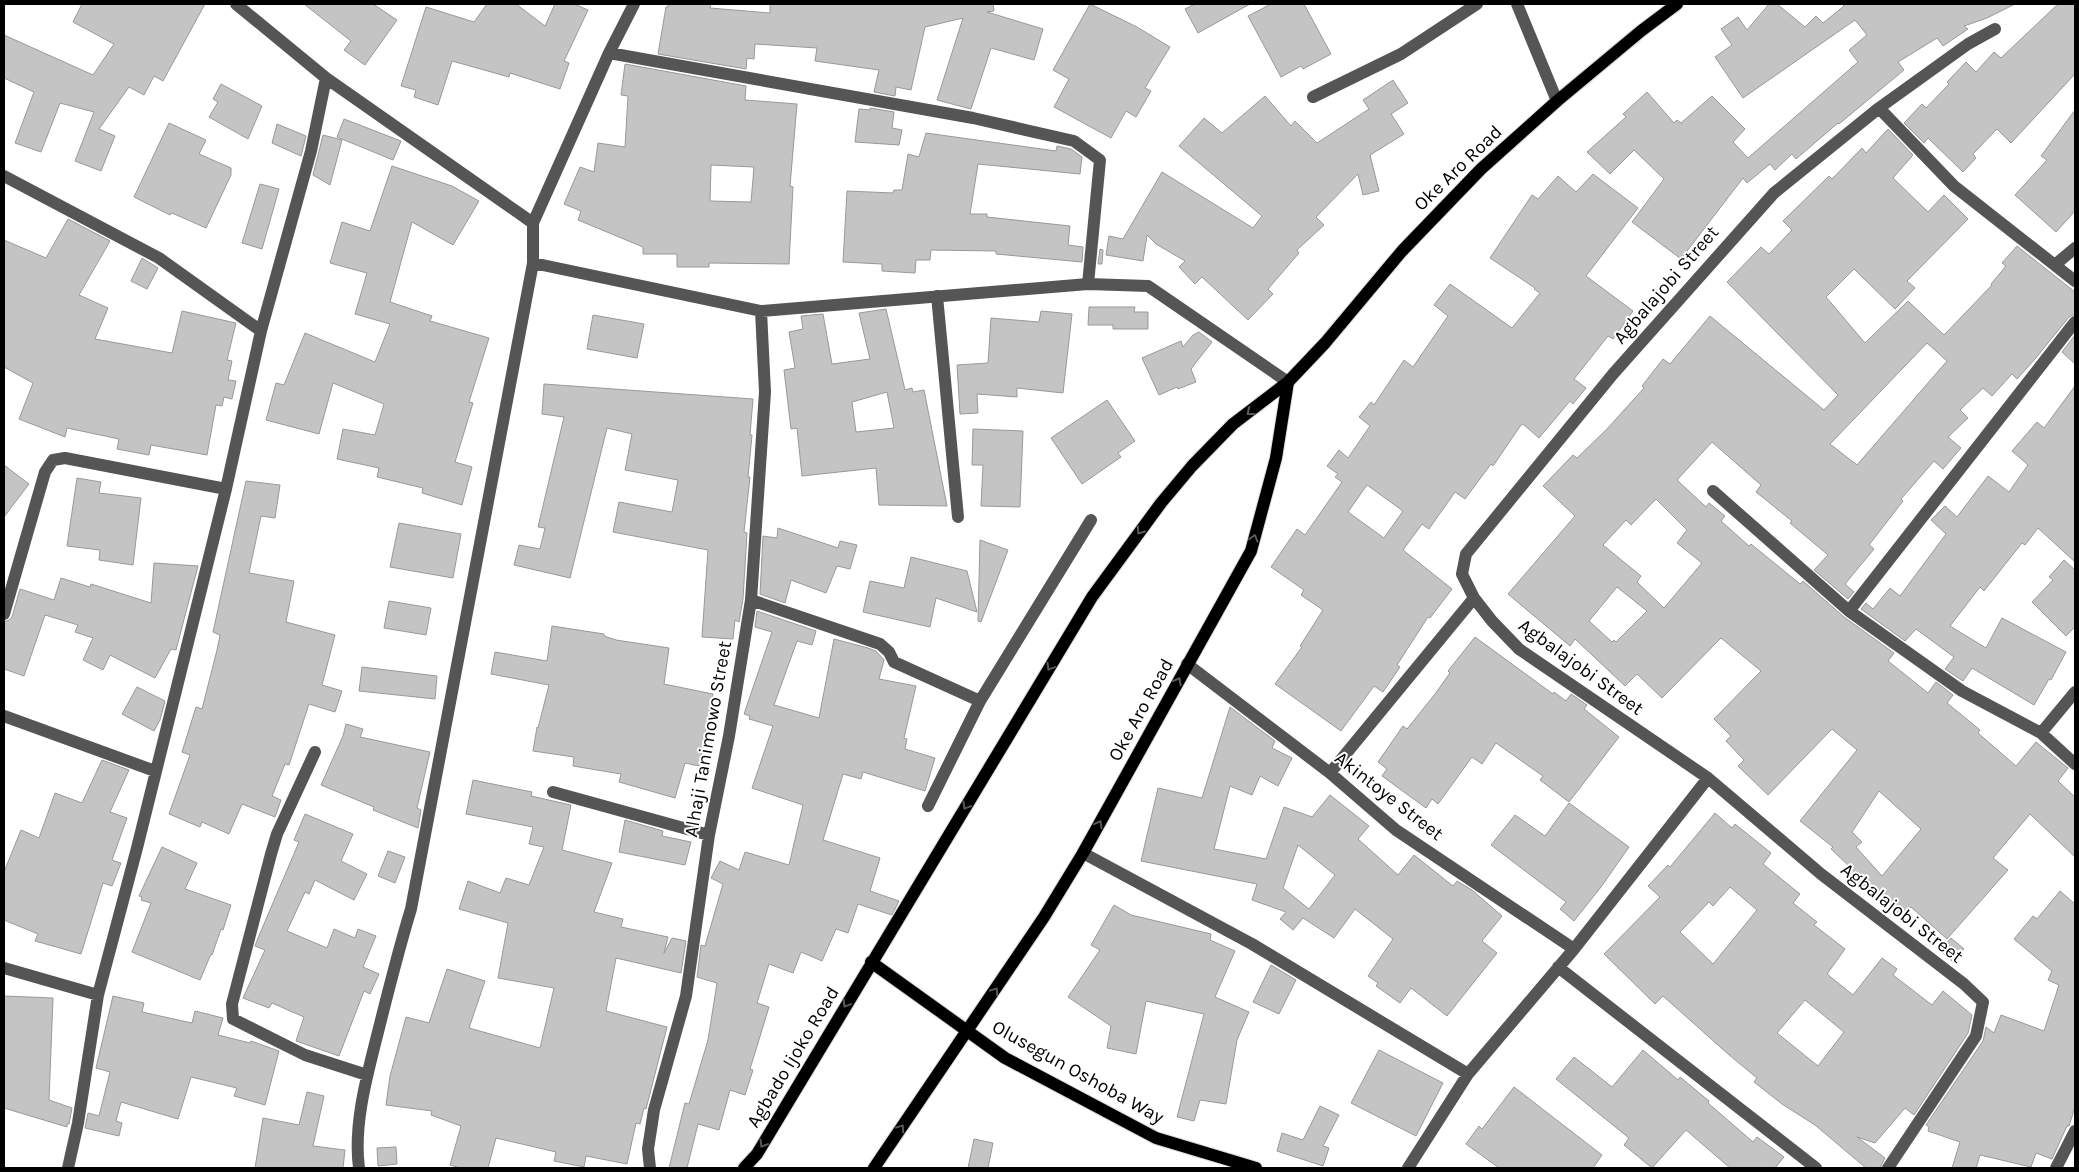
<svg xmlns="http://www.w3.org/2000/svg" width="2079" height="1172" font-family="Karla,sans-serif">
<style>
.building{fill:#c4c4c4;stroke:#999;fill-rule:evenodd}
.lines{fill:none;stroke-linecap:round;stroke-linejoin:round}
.major-casing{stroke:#dbdbdb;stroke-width:14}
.minor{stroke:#555;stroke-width:12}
.major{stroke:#000;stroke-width:12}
.oneway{stroke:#595959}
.labels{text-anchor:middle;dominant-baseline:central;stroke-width:4;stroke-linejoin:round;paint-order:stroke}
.street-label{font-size:19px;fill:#000;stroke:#fff}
</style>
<rect width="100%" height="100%" fill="#fff"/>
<!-- building -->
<path class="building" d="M82,4H205L163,81L154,76L144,95L129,87L99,129L115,136L101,171L75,161L94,112L60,103L41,152L15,143L34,92L4,78V35L93,75L114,44L73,22Z
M304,4H373L397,20L365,65L344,50L351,41Z
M487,4H516L545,26L555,4H574L588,10L564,61L569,63L560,89L510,73L509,77L452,61L438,105L414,97L416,90L401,86L426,7L474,22Z
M668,4H711L710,8L770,13V4H993L994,11L987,12L1043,29L1034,60L991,48L971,109L937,100L963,18L925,27L911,90L896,87L895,96L874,92L879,70L815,61L817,48L755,44L754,59L747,58L746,69L658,54L666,7H668Z
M1090,4L1137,27L1170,47L1145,88L1151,91L1136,117L1126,111L1111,138L1054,107L1069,79L1053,70Z
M1195,4H1250L1198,33L1185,9Z
M1271,4H1304L1331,54L1303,69L1301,66L1281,77L1248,16Z
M1769,4H1777L1805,27L1816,16L1823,23L1844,6L1842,4H2015L1987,18L1964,26L1968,29L1943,46L1937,38L1898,62L1904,70L1839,124L1838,123L1796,159L1792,154L1775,170L1770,164L1747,183L1743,178L1681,259L1632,222L1664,179L1634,150L1610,174L1587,152L1626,117L1623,114L1647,92L1674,123L1677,120L1681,123L1712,96L1745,129L1733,142L1748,158L1858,62L1849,50L1867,35L1855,20L1743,98L1715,57L1732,45L1721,29L1738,17L1747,30Z
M2058,4H2075V74L2011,143L1997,129L1973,154L1976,158L1963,172L1928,138L1924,143L1904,123L1922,104L1926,108L1949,84L1947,82L1966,62L1976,72L1994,52L2001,58Z
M625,64L746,86L745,100L797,104L790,186L793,187L789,264L709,263V267H677V254H643V247L578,220L581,211L564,204L580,167L594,172L598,143L625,147L628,96L621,95ZM711,165L754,167L751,202L710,201Z
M1393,80L1408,103L1391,114L1404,134L1370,155L1379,191L1363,195L1358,174L1316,217L1324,225L1297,250L1299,253L1268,289L1273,294L1248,320L1202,277L1195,284L1179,267L1185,261L1156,244L1147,235L1143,261L1106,255L1109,236L1123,239L1162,172L1253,228L1262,216L1179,146L1204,118L1222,133L1265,96L1291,126L1295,121L1317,143L1369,109L1363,100Z
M221,84L262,106L248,139L209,117L218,102L213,99Z
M870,108L894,112L892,128L902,130L899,145L855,142L859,109L870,110Z
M2075,110V211L2056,232L2015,195L2047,160L2041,156Z
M344,119L401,141L393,160L337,137Z
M169,123L206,140L199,154L231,168V175L206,228L172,213L170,215L134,197Z
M277,124L306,136L301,156L272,143Z
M1888,129L1913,155L1893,178L1928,212L1944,195L1968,219L1907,281L1915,288L1895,309L1854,269L1826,297L1865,343L1908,301L1944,335L1992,285L1991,284L2006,266L2002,263L2017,246L2075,292V314L2069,317L2035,359L2017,379L2012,374L1992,396L1983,388L1960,410L1968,418L1948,437L1961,448L1943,469L1934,461L1901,499L1903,501L1869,545L1874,549L1845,584L1854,592L1848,599L1814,570L1828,555L1790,523L1792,521L1756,492L1761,485L1712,442L1677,480L1706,507L1709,503L1725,516L1721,521L1749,546L1751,544L1800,584L1803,581L1844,617L1894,653L1888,661L1928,693L1936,682L1953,695L1947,703L1980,730L1978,733L2016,766L2036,742L2068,768L2058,781L2075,797V857L2030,814L1993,858L2008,870L1947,939L1911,907L1900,919L1861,883L1858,885L1846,872L1851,868L1831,849L1833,847L1800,821L1857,750L1832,729L1768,795L1738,766L1744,760L1726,741L1731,736L1714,719L1761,671L1721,638L1662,698L1637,674L1625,686L1575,639L1570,646L1508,594L1575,516L1543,486L1573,455L1577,458L1607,429L1644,388L1642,386L1663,359L1670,364L1710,316L1824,410L1838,395L1727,282L1761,247L1769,254L1792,230L1783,221L1829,176L1832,179L1862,148L1866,153ZM1927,343L1947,361L1857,465L1830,444ZM1656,499L1687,530L1677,543L1702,563L1664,608L1637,582L1641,576L1603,545L1626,520L1631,525ZM1617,587L1647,611L1616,642L1614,640L1612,642L1589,621ZM1879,791L1921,829L1882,876L1856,847L1862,842L1852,832Z
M926,133L1056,151L1057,146L1071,149L1082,157L1080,174L978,164L970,214H987V217L1070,226L1068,245L1083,247L1082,262L996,254V251L931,250L930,260H916L915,273L882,271V264L843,262L847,191L893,193L894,190H902L908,154L919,157Z
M323,135L342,140L330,185L313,175Z
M392,166L452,186L479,201L453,245L412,222L390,302L432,316L430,321L489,338L469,402L473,403L455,462L472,467L462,505L422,493L423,488L377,477L379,468L337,459L343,429L375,435L384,404L333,383L319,434L266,420L276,383L284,385L305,333L375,362L390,324L355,314L367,273L330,263L342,222L370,231Z
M1593,174L1638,208L1586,276L1633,311L1613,339L1608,336L1574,379L1586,388L1573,404L1570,401L1539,438L1523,424L1521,425L1493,466L1491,464L1465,499L1455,492L1429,529L1422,524L1403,550L1452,589L1430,618L1428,617L1397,665L1400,667L1383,692L1374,686L1341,731L1275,684L1302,647L1300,646L1323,610L1301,595L1304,590L1271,567L1297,529L1305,535L1342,482L1335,477L1338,474L1327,466L1339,450L1348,458L1370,426L1359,417L1371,402L1374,405L1404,360L1413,367L1448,316L1434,305L1450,284L1512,328L1540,293L1534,289L1535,288L1490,258L1532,195L1538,199L1558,176L1576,192ZM1367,485L1403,511L1384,538L1348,512Z
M260,184L279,189L262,249L242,243Z
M68,219L110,241L79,295L108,308L95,339L172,353L182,311L236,323L227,360L232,361L228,380L236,381L232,399L224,397L222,406L216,405L207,455L151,445L149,455L117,449L119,439L67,428L65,437L19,419L33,383L4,367V240L46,258Z
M1100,249L1103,250L1102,264H1098Z
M142,258L158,268L147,289L131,281Z
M1089,307H1135L1134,312H1148V329H1113V325H1088Z
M886,309L905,390L912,388L913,392L924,390L947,506L879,505L876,468L802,476L797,428L791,429L784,370L795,368L789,332L803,329L801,316L823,314L832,364L870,359L859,313ZM887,392L894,428L856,432L852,402Z
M1041,311L1072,314L1063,393L1017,388V397L977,394L978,413L960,414L957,365L988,363L991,318L1039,322Z
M593,315L644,324L637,358L587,349Z
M1199,332L1212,342L1191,369L1196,382L1178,389L1177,387L1159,395L1142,358L1181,341L1183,347L1193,335Z
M2075,335V364L2062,352Z
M544,384L753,399L750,435H752L748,477H750L744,532L747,533L743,599L739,622L735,620L733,639L702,637L708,550L613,532L619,502L672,512L678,480L625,470L632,434L607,428L570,578L514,565L519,545L540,549L545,528L538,527L564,417L542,414Z
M2075,386V562L2038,528L2025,545L2022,543L1984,591L1980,587L1950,626L1986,648L2002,618L2066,652L2051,680L2049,679L2034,705L1972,668L1963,681L1945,669L1954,657L1916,629L1905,641L1861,609L1866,603L1873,609L1890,588L1900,596L1946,534L1931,520L1945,506L1957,517L1988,476L2009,492L2028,465L2012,451L2037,422L2044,428Z
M1107,400L1135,441L1118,453L1121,457L1082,484L1051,438Z
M973,429L1023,431L1020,507L981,506L983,465H972Z
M4,465L29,484L4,517Z
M77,478L101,482L99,493L141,498L133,565L99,560L100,550L67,546Z
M246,481L280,485L275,518L261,516L249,573L294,581L286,622L335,635L322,685L342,691L335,712L309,704L289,765L285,764L272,796L281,800L275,817L242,804L229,834L202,822L200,827L169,814L190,755L182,752L196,707L202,709L217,650L220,635L213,632Z
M399,523L461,534L453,578L390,567Z
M778,528L838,548L840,541L857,545L850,569L837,566L826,593L791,580L785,603L760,594L763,536L777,538Z
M980,540L1008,550L981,622L978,621Z
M911,557L967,571L977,612L936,598L930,627L863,612L870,581L904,588Z
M2064,560L2075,570V627L2066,636L2032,602L2053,580L2049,577Z
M154,563L198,566L176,650L171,649L155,678L110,655L103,670L83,660L93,638L75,632L78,625L45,615L24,676L4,669V622L9,620L12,617L20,589L54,600L61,578L90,587L91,584L151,603Z
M389,601L431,608L426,635L384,628Z
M757,611L816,631L812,645L797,641L774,705L819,718L834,639L868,648L876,651L884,660L879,679L916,686L904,738L907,739L905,749L935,758L925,791L863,772L861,779L843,774L823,840L880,858L870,891L899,901L892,915L858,904L848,933L836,929L822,961L801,952L793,973L769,964L757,1003L769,1007L750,1069L753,1070L745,1095L730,1090L719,1130L698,1124L687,1168H669L685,1103L689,1104L708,1040L717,983L697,977L701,945L705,946L723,884L711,878L720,861L739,870L745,852L789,865L803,805L752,788L773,726L749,719L750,716L744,714L772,632L755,627Z
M552,626L604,634V636L616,640L669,648L664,684L713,694L699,766L685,763L675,798L619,782L621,774L573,766L574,757L533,751L537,727L538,728L549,685L491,674L495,652L547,661Z
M1475,637L1553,694L1554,692L1566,701L1571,694L1587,705L1584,709L1619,737L1569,802L1540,780L1543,776L1496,743L1482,764L1472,757L1438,804L1432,799L1426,808L1382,776L1387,769L1378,762L1403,726L1407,729L1435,694L1450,673L1448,671Z
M362,667L437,676L435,699L359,691Z
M137,687L165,701L160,720L154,731L122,714Z
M1230,707L1275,741L1272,748L1292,758L1278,786L1260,776L1252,795L1230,786L1214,849L1266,859L1284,807L1312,817L1330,795L1369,826L1358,839L1398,875L1414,855L1453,886L1457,881L1472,890L1502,916L1482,941L1497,953L1447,1016L1411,988L1400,1003L1376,986L1378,983L1368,976L1393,939L1355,909L1334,938L1303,918L1293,930L1280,919L1286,912L1252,900L1257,884L1141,861L1158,788L1202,798ZM1298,845L1335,875L1309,909L1283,888Z
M346,724L363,729L360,737L430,752L417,808L421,810L418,828L373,810L374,807L321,785L343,736Z
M102,760L129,770L110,812L127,818L112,860L121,863L112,886L103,883L81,954L35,941L38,934L4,920V872L21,830L39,838L55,793L82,803Z
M473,780L532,792L531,796L571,805L562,850L612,863L594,912L623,919L621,927L668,937L664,953L672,938L686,941L681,973L616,958L606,1011L667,1027L646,1109L644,1108L640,1124L636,1123L627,1164L586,1156L584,1167L554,1161L556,1152L496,1138L488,1168H461L450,1165L461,1126L431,1115L432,1111L386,1105L390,1076L406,1017L429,1023L447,969L485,981L469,1028L540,1048L554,988L498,978L508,923L459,909L468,881L500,893L506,878L529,885L544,847L529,844L533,827L466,814Z
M1569,803L1629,847L1601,887L1574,921L1560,909L1566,902L1491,845L1515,815L1545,836Z
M1715,813L1732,828L1735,824L1771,853L1763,864L1800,894L1793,903L1817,922L1814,925L1845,949L1827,974L1853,995L1882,958L1897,969L1893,975L1932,1005L1943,991L1972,1015L1968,1033L1914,1115L1905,1108L1875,1143L1857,1137L1885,1158L1880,1168H1866L1815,1125L1782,1104L1754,1082L1757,1078L1728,1054L1663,996L1655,1004L1604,954L1660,897L1648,886L1668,865L1670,867ZM1730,887L1757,910L1713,964L1680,932L1709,902L1713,906ZM1805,1000L1844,1032L1818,1066L1777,1033Z
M305,814L353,834L341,861L367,874L354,900L315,880L309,894L305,892L287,931L327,948L334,929L355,938L358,929L376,936L363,967L379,974L370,994L364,991L339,1056L296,1041L304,1017L272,1003L269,1008L243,998L265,950L255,946L258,938L299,842L294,840Z
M625,820L663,831L662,836L691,842L685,865L619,852Z
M162,847L197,863L185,889L231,905L223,930L221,929L212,955L211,954L200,980L132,952L151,903L141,900L142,897L139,896Z
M388,851L405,857L395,883L378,876Z
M2060,891L2075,904V1107L2069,1126H2067L2052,1159L2036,1153L2031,1167L1980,1155L1976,1168H1952L1960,1142L1928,1131L1929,1127L1926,1125L1983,1041L1986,1027L1994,1033L2001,1015L2044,1031L2059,985L2048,980L2052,971L2014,939L2033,916L2037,919Z
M1114,905L1131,915L1211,934L1210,940L1235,951L1215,997L1249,1012L1237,1040L1226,1104L1200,1100L1194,1121L1177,1117L1204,1014L1146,1001L1136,1054L1107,1048L1111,1026L1068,997L1100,950L1091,945Z
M1951,938L1964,949L1953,962L1940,950Z
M1271,965L1296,980L1279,1014L1253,1002Z
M4,996L53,998L49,1100L72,1108L69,1124H67V1127L4,1108Z
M113,996L144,1003L142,1012L192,1023L195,1011L223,1018L218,1035L250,1043L251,1041L279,1051L265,1105L234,1096L237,1088L191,1077L178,1119L121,1102L116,1121L122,1123L119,1136L85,1128L88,1113L99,1116L110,1072L96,1068Z
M1379,1050L1443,1083L1416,1136L1351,1103Z
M1643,1050L1678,1080L1680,1077L1709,1101L1708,1103L1753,1142L1757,1137L1784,1157L1775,1168H1730L1686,1130L1652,1168L1624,1145L1629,1138L1556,1079L1574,1057L1612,1087Z
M1514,1087L1602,1155L1593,1168H1499L1466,1144L1479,1126L1482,1129Z
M307,1092L324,1096L313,1146L345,1150L343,1168H255L263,1118L299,1125Z
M1320,1106L1339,1115L1323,1146L1329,1148L1323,1166L1277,1151L1282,1133L1303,1140Z
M974,1139L993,1143L988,1168H968Z
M396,1147L397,1164L378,1166L377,1148Z"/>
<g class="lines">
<!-- major casing -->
<g class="major-casing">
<path id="major" d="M871,962L1005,1058L1156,1138L1256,1168
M744,1168L757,1154L1092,597L1161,503L1192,466L1233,424L1288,382L1325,343L1402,251L1481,169L1557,101L1641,31L1677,4
M874,1168L1044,917L1083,853L1251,551L1276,458L1288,382"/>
</g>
<!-- minor -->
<path class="minor" d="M236,4L326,78L533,223
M1517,4L1557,101
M609,53L973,118L1074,141L1100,160L1088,284
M1313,97L1401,54L1477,4
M1879,108L1954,186L2075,281
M4,176L159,258L261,331
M533,263L761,311L1088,284L1148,286L1288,382
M2056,264L2075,248
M937,296L958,517
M1713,491L1849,611L1962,691L2041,733L2075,764
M751,600L880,644L889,652L894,662L980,701L928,806
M1849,611L2075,322
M4,614L45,472L53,460L65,458L226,489
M1187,664L1330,773L1396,830L1574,949
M980,701L1091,520
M4,716L155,771
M2041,733L2075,692
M315,752L277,834L271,854L232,1004L233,1019L305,1055L367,1075
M1330,773L1474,598
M553,792L709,835
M1083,853L1252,944L1468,1074
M1558,967L1816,1168
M4,968L98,995
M68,1168L78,1123L98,995L137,848L226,489L261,331L311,151L326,78
M359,1168C353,1123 368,1072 379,1028C389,988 399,948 411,909L533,263V223L609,53L634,4
M650,1168L648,1149L654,1110L686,996L709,835L729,736L751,600L765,392L761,311
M1408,1168L1468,1074L1574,949L1708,778
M1888,1168L1976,1036L1983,1002L1964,984L1821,874L1708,778L1519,649L1492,621L1474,598L1462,574L1466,554L1613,374L1774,193L1879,108L1968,44L1995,29
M2056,1168L2075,1131"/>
<!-- major -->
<use href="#major" class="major"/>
</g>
<!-- one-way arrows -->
<defs><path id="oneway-chevron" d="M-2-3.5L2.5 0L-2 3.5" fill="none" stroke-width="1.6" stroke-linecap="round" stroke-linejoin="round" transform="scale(1.25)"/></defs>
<g class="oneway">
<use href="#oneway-chevron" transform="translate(1250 412) rotate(142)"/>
<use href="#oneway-chevron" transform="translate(1140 531) rotate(126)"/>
<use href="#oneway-chevron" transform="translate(1254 538) rotate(-75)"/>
<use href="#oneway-chevron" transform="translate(1050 667) rotate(121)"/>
<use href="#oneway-chevron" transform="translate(1178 681) rotate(-61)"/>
<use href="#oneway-chevron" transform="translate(966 806) rotate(121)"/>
<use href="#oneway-chevron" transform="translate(1099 824) rotate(-61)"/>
<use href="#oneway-chevron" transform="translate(995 991) rotate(-56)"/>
<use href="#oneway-chevron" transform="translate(846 1004) rotate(121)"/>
<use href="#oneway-chevron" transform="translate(901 1128) rotate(-56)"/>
<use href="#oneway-chevron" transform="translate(763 1144) rotate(121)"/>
</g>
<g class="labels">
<!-- street labels -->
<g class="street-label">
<text transform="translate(1458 168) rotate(-44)">Oke Aro Road</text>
<text transform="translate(1666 285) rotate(-49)">Agbalajobi Street</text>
<text transform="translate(1581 667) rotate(36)">Agbalajobi Street</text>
<text transform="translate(1141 710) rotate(-61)">Oke Aro Road</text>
<text transform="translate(708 739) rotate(-80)">Alhaji Tanimowo Street</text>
<text transform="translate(1389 796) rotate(38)">Akintoye Street</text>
<text transform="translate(1902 913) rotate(38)">Agbalajobi Street</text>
<text transform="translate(793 1057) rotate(-59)">Agbado Ijoko Road</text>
<text transform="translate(1078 1072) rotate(29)">Olusegun Oshoba Way</text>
</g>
</g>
<!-- border -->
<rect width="2079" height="1172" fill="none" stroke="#000000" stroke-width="10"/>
</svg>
